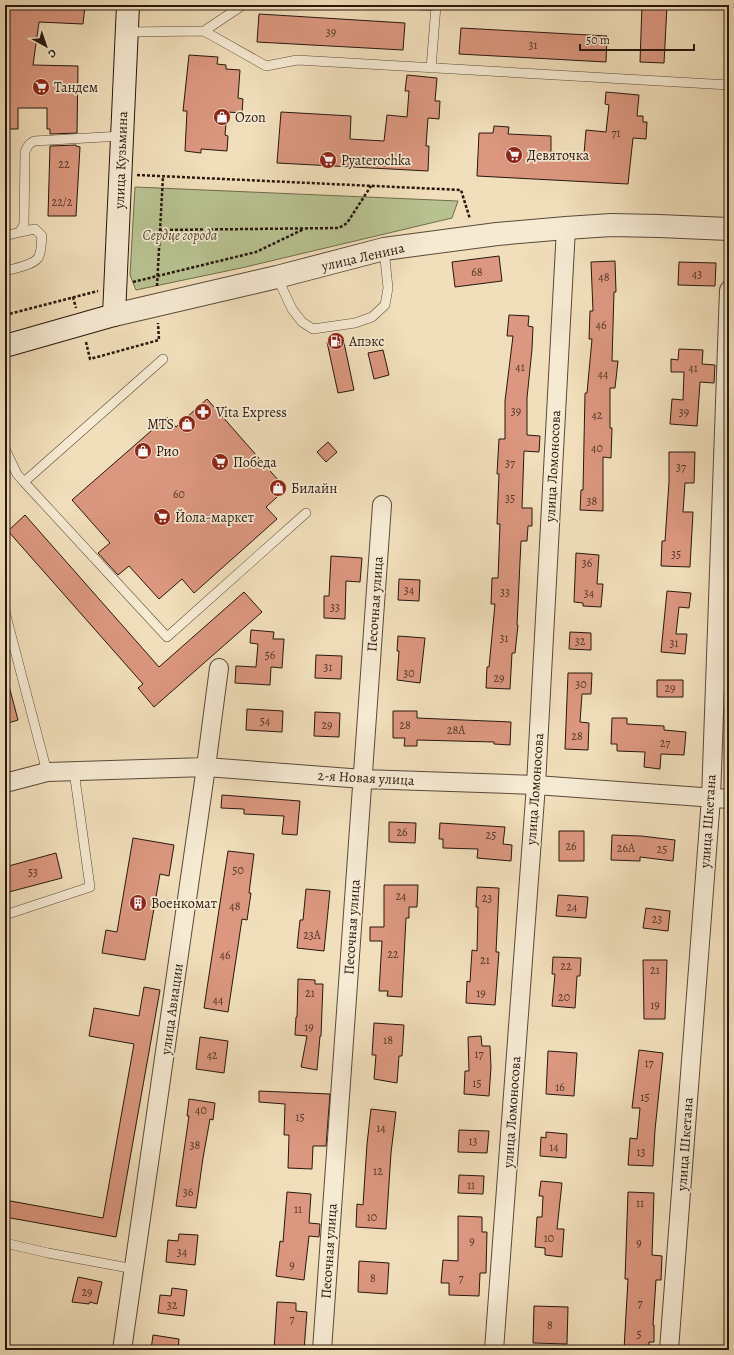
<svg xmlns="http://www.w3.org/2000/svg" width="734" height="1355" font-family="Alegreya,serif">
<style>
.green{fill:#b8c291;stroke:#706c4e}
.building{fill:#db977f;stroke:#28170c}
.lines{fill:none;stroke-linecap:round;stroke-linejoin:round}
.service-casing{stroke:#5a4938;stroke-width:10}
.minor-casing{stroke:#5a4938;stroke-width:20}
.tertiary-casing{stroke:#5a4938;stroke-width:24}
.secondary-casing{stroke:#28170c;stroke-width:24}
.path{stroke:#28170c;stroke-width:2.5;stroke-dasharray:3 2;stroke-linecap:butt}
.service{stroke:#f6ead3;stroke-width:9}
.minor{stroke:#f6ead3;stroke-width:18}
.tertiary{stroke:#f6ead3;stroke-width:22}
.secondary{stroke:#f6ead3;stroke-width:22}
.labels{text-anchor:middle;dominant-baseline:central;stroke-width:3.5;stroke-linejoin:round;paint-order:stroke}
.number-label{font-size:12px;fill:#553729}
.poi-label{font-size:14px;fill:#28170c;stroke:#f6ead3;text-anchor:start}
.street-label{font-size:14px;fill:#28170c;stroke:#f6ead3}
.park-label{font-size:14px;font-style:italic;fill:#534a34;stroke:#f6ead3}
</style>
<rect width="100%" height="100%" fill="#f1dfbb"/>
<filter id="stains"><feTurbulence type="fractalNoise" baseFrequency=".005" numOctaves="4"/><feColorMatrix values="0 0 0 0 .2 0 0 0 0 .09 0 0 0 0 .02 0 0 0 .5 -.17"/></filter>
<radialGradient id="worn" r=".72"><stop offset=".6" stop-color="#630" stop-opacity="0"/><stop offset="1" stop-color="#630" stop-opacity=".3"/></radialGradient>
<!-- green -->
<path class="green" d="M135,187L458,201L452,218L241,268L136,290L130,275Z"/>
<!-- building -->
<path class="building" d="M5,5H85L83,24L39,22L33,65L78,66L77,133L50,134V129H47V108H18V129H5Z
M642,5H667L664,63L640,62Z
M259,14L405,23L403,50L257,42Z
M461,28L607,36L606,62L459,54Z
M189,55L218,57L217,64L226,65V69L240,70L238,98L243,99L242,113L227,112L225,135L228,136L227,151L201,149V153L185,151L187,111H183Z
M407,75L437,78L435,101H440L439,119L428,118L426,146H429L428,171L277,163L281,112L351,116L350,139L384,141L387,115L407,117L409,91H405Z
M606,92L639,95L637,116H643V122H647L646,139L633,138L628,184L477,176L479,133H493L494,126L509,127L508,134L551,136V152L584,154L586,130L606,132L609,105L605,104Z
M76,145V146L80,147L76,216H48L50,146Z
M499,256L502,281L455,287L452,262Z
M615,261L616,292H614L612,361H618L615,388H610V428H612L611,458L603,457V511L580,510L581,490H583L585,393H587L592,339H589L590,311H593L591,262Z
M679,262L716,263L715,286L678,285Z
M509,315L529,316L528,326L533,327L532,349L527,398V435L540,436L539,452L524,451L522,508H532V526H528L527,541H521L517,625H518L515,653H512L510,689L486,688L487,667H489L495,604H491L492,578H498L500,524H497L499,474H497L499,439H505V401L513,336H507Z
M343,338L354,390L338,393L327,342Z
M679,349L703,350L702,364L715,365L714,383L700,382L697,426L670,424L672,399L683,400L684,372H671V359L678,360Z
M383,350L389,375L374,379L368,353Z
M207,399L286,489L266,507L277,519L194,593L182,579L159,599L129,566L118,575L98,553L110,543L72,500L167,417L176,427Z
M328,442L337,452L326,462L317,452Z
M669,452H695L694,483H685L683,512H693L690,567L661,566L662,541H665L669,482Z
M25,515L159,667L244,592L262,612L154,707L138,688L143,684L8,531Z
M576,553L599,555L597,584H603L601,607L583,606V603L574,602Z
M331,556L362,558L360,582L346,581L345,619L324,618V596H329Z
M399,579L420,580L419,601L398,600Z
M667,591L691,593L689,608L679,607L676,634H687L685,654L661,652Z
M251,630L274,632L273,639H284L282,668L271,667L270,685L235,683L236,666L256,667L258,644L250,643Z
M570,632L591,633V650L569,649Z
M398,636L425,638L420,683L397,680L399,651H397Z
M316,655L342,656L341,679L315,678Z
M568,673H592L591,694H582L580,722L589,723L588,750L565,749Z
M657,680H683V697H657Z
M5,686H9L18,720L5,724Z
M247,709L283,711L282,732L246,730Z
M393,711H417V718L511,722L510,745L494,744V742L417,740V746H404L405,738H393Z
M315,712L340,713L339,737L314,736Z
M612,718H627V724L664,726V730L686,732L684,755L661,754L660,769L644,767L645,752L617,751V744H611Z
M222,795L300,801L297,835L282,834L284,816L244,814V809L221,808Z
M389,822L416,823L415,843L389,842Z
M440,823L505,827L503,844L512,845L511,861L477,858L478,849L443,848V839H439Z
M559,831H584V861H559Z
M612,835L641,836L675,840L673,861L640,857V861L611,860Z
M133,838L174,845L169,876L160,874L145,960L102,953L106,930L117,932Z
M228,851L254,854L249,893H251L247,920L242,919L228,1012L204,1008Z
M56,853L62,878L5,893V867Z
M384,885H418L417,907H409V918H406L402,997L387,996L388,991H379L382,941H370V927H384Z
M477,887L499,888L496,952H499L495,1005L466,1003L467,981L470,982L472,950L477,951L478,907H476Z
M306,889L330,891L324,951L297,948L300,920H303Z
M558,895L588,897L586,918L556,916Z
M646,908L670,911L668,931L643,928Z
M553,957L581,958L580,976H577L575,1008L552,1006L555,974H552Z
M643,960H667L665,1019H644Z
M298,979L315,980V984H323L321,1036H320L317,1070L301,1067L307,1036L295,1035L296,1017H297Z
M144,987L160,990L116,1237L5,1217V1200L103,1218L134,1044L89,1036L94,1008L139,1016Z
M374,1023L404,1025L402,1056H399L397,1083L374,1079L376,1055H372Z
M481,1036L482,1046H490L491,1067L489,1096L464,1094L465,1071H469L468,1037Z
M200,1037L228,1041L224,1073L196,1069Z
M639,1050L663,1053L655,1130L653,1166L628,1165L630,1138L637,1139L640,1108H632Z
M548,1051L577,1053L574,1096L546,1094Z
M259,1091L330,1094L326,1146H313L312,1169L288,1168L289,1135H284L285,1104L259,1102Z
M189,1099L215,1103L213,1120L210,1119L203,1158L196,1208L176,1206L189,1116H187Z
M371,1109L396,1112L391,1153L386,1229L356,1227L357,1204L363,1205L367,1144Z
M459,1130L489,1131L487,1153L458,1152Z
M546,1132L567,1134L566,1158L540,1156L541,1137L546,1138Z
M459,1175L484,1176L483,1194L458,1193Z
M541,1181L562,1183L557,1229H564L562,1257L545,1255V1248L535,1247L537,1217H542L543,1196H539Z
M287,1192L311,1194L309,1223L320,1224L319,1237L309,1236L304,1280L276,1276L280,1241L283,1242Z
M628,1192L654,1193L652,1255L662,1256L661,1280H656L653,1325H654V1342H649V1350H624L628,1279H625Z
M458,1216L482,1217V1232H487L486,1273H480L479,1296L449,1295V1283H441L443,1260L458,1261Z
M179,1234L198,1235L195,1265L166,1262L168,1240L178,1241Z
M359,1261L389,1263L387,1294L358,1292Z
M78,1277L102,1282L97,1304L90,1302L89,1304L72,1302Z
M172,1288L187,1290L184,1316L158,1313L160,1295L171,1296Z
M277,1302L296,1303V1311L307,1312L304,1350H274Z
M534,1306L568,1307L567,1344L533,1343Z
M153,1335L179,1339L178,1350H151Z"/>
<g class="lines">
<!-- service casing -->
<g class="service-casing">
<path id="service" d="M417,5L436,6L431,68
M204,31L243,5
M127,32L204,31L266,66L297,60L729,85
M5,236L20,232L24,224L25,152C27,146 29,144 34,141L122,136
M5,271C13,269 33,265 38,258C42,252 41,243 42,236L35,229L20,232
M277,277L292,309L302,322L313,329L355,323L372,317L385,305L388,288L384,249
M5,449L17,474L24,482L167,637L306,513
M24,482L163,359
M5,612L47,772
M5,915L90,887L74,771
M5,1243L48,1253L134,1269"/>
</g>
<!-- minor casing -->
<g class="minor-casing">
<path id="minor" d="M5,783L47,772L206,767L363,779L536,785L729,799
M122,1350L206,767L219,668
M322,1350L382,505
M494,1350L536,785L566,228
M669,1350L711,798L729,290"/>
</g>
<!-- tertiary casing -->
<g class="tertiary-casing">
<path id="tertiary" d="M114,315L277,277L384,249L497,234L566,228L611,225L659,226L729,229"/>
</g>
<!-- secondary casing -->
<g class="secondary-casing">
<path id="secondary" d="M5,346L114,315L128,5"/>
</g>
<!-- path -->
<path class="path" d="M137,175L461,190L470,219
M160,230L339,228L347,223L371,186
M133,282L256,252L304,229
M157,286L163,176
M73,297L76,308
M5,315L98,291
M86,342L90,359L159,340L158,323"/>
<!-- service -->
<use href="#service" class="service"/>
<!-- minor -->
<use href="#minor" class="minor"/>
<!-- tertiary -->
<use href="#tertiary" class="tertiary"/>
<!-- secondary -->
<use href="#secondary" class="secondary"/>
</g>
<!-- icons -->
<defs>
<g id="supermarket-disc" transform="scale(0.9)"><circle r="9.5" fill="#8f2418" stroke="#f6ead3"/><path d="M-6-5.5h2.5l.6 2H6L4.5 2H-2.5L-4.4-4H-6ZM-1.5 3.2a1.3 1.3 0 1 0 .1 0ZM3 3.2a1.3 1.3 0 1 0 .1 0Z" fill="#fff"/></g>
<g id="shop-disc" transform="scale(0.9)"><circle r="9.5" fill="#8f2418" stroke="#f6ead3"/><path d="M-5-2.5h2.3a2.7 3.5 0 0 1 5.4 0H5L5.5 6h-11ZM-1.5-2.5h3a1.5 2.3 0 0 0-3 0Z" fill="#fff"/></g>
<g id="fuel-disc" transform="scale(0.9)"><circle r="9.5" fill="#8f2418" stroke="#f6ead3"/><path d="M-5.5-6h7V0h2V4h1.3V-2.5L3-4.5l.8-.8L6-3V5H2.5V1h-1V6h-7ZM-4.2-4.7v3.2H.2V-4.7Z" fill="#fff"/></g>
<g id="pharmacy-disc" transform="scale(0.9)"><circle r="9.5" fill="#8f2418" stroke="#f6ead3"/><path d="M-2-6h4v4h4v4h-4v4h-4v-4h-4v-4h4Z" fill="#fff"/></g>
<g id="building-disc" transform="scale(0.9)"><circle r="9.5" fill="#8f2418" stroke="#f6ead3"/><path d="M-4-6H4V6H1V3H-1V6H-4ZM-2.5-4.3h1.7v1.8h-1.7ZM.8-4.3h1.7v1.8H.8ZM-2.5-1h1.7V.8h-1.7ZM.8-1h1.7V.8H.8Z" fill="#fff"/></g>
</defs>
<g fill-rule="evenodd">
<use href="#supermarket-disc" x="41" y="87"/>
<use href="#shop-disc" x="222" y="117"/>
<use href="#supermarket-disc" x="514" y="155"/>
<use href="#supermarket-disc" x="328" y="160"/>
<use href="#fuel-disc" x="336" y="341"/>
<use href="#pharmacy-disc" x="203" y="412"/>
<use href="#shop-disc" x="187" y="424"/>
<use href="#shop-disc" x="143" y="451"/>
<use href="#supermarket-disc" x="220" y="462"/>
<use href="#shop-disc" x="278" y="488"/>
<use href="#supermarket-disc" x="162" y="517"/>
<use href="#building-disc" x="138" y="903"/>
</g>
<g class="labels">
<!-- number labels -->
<g class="number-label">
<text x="331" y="32">39</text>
<text x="533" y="45">31</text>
<text x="616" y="133">71</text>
<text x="64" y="164">22</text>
<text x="62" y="202">22/2</text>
<text x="477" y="272">68</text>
<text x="697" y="274">43</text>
<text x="604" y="277">48</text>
<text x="601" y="325">46</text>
<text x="520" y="367">41</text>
<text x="693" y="368">41</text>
<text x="603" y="374">44</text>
<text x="516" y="411">39</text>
<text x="684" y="412">39</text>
<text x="597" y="415">42</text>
<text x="597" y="448">40</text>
<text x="510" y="463">37</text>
<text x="681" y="467">37</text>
<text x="179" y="494">60</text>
<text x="510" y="498">35</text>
<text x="592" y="501">38</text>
<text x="676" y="554">35</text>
<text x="587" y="563">36</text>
<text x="409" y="590">34</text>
<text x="505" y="592">33</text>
<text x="589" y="593">34</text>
<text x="335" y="607">33</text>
<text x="504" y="638">31</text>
<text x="580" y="641">32</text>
<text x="674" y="643">31</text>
<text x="270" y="655">56</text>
<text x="328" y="667">31</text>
<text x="409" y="673">30</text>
<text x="499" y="678">29</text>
<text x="581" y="684">30</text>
<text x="670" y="688">29</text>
<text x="265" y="721">54</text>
<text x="327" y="725">29</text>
<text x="405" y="725">28</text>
<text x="456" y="730">28А</text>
<text x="577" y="736">28</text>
<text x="665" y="743">27</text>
<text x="402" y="832">26</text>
<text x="491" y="835">25</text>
<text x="571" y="846">26</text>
<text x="626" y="848">26А</text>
<text x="662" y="849">25</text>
<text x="238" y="870">50</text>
<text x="33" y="872">53</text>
<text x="401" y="896">24</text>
<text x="487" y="898">23</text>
<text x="235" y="906">48</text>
<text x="572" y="907">24</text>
<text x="657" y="919">23</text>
<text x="312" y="935">23А</text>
<text x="393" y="954">22</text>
<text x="225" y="955">46</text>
<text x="485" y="960">21</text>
<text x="566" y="966">22</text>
<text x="655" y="970">21</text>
<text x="310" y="993">21</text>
<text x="481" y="993">19</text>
<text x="564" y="997">20</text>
<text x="218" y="1000">44</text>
<text x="655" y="1005">19</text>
<text x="309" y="1027">19</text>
<text x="388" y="1040">18</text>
<text x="479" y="1054">17</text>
<text x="212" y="1055">42</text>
<text x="649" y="1063">17</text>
<text x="477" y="1083">15</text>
<text x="560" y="1087">16</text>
<text x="645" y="1097">15</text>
<text x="201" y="1110">40</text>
<text x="300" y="1117">15</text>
<text x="381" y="1128">14</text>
<text x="473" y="1141">13</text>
<text x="195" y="1145">38</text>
<text x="554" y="1147">14</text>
<text x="641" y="1152">13</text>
<text x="378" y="1171">12</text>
<text x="471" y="1185">11</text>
<text x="188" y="1192">36</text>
<text x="640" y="1203">11</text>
<text x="298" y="1209">11</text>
<text x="372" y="1217">10</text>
<text x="549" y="1238">10</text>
<text x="472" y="1241">9</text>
<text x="639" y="1243">9</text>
<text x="182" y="1252">34</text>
<text x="292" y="1265">9</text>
<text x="373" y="1278">8</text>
<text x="461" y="1278">7</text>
<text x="87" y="1292">29</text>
<text x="640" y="1303">7</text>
<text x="172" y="1305">32</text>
<text x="292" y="1319">7</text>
<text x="550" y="1325">8</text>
<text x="639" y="1334">5</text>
</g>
<!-- poi labels -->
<g class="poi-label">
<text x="54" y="87">Тандем</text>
<text x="235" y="117">Ozon</text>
<text x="527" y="155">Девяточка</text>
<text x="341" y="160">Pyaterochka</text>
<text x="349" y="341">Апэкс</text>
<text x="216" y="412">Vita Express</text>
<text x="174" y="424" text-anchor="end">MTS</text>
<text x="156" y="451">Рио</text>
<text x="233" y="462">Победа</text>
<text x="291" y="488">Билайн</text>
<text x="175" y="517">Йола-маркет</text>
<text x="151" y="903">Военкомат</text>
</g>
<!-- street labels -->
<g class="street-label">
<text transform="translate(121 160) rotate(-88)">улица Кузьмина</text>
<text transform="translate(363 257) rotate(-13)">улица Ленина</text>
<text transform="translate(553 466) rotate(-87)">улица Ломоносова</text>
<text transform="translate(375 604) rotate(-86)">Песочная улица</text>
<text transform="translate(366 778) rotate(3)">2-я Новая улица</text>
<text transform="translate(535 789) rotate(-86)">улица Ломоносова</text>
<text transform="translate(708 821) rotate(-86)">улица Шкетана</text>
<text transform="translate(352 927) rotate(-86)">Песочная улица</text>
<text transform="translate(172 1009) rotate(-82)">улица Авиации</text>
<text transform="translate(512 1112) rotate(-86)">улица Ломоносова</text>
<text transform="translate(685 1144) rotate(-86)">улица Шкетана</text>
<text transform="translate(329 1251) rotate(-86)">Песочная улица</text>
</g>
<!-- park labels -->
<g class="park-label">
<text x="180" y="235">Сердце города</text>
</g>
</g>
<!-- margin -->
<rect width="734" height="1355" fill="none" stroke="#f1dfbb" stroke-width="20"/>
<rect x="6" y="6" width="722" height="1343" fill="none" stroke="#28170c" stroke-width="2"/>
<rect x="10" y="10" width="714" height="1335" fill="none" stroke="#28170c"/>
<!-- north arrow -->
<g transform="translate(46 46) rotate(140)" stroke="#f6ead3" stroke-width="3" paint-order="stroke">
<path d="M0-3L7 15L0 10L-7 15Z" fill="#28170c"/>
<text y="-6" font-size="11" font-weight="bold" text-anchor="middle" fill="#28170c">С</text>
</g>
<!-- scale -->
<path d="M580 44v6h114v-6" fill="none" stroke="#28170c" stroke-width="2"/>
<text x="586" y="44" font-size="12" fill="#28170c" stroke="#f6ead3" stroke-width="3" paint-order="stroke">50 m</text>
<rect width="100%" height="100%" filter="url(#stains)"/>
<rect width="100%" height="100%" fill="url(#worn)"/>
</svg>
